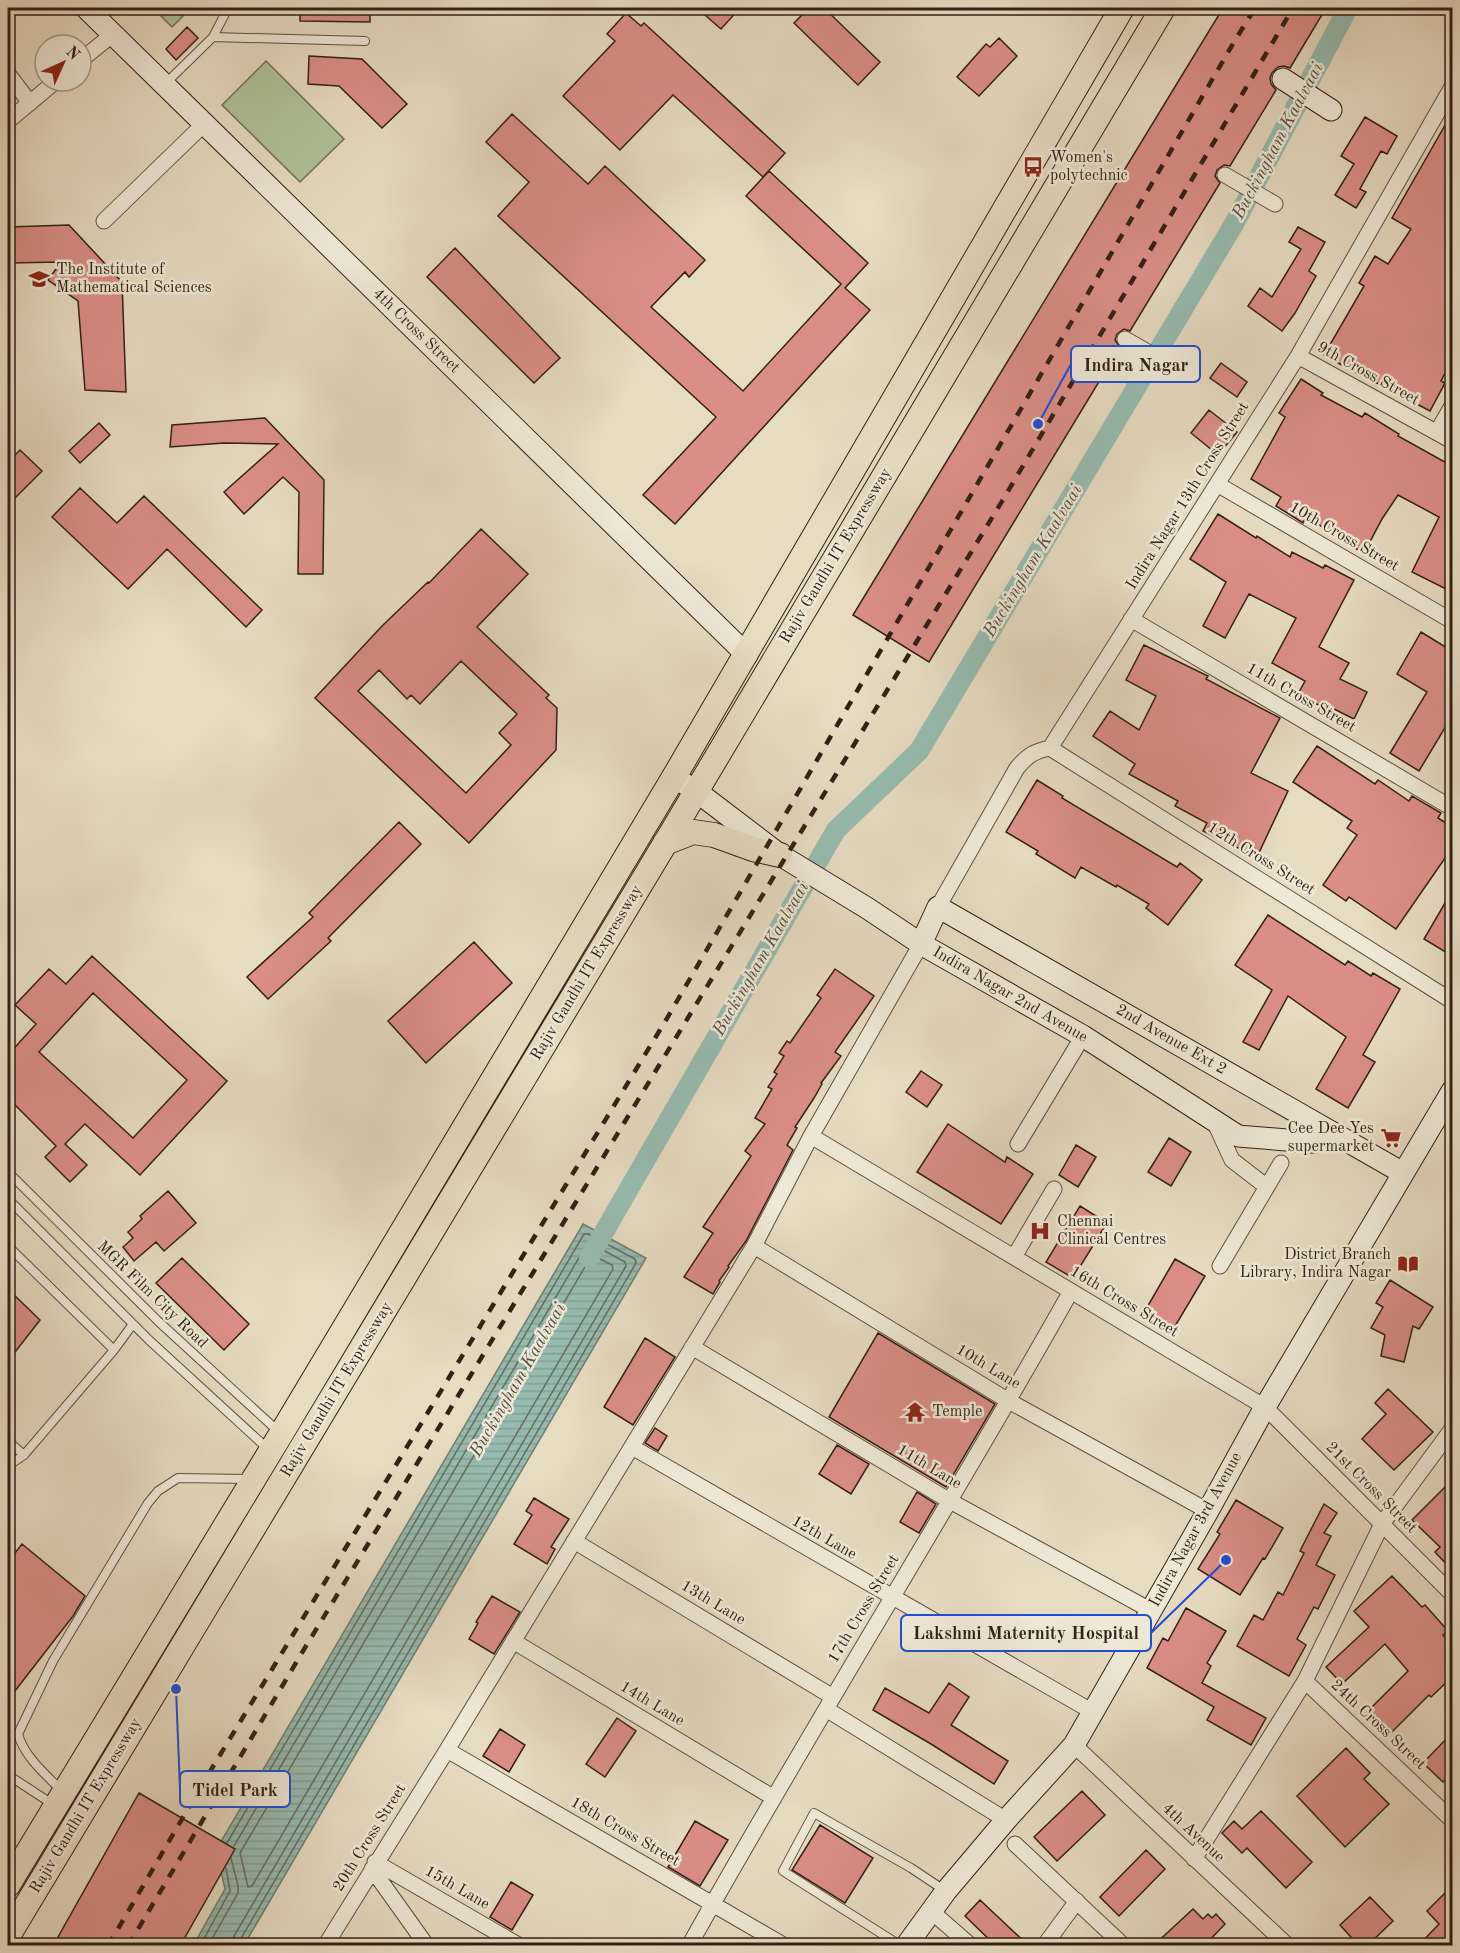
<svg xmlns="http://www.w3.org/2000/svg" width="1460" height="1953" font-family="'Old Standard TT',serif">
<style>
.forest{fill:url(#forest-firs);stroke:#717057;stroke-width:1.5}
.pitch{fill:#b0c198;stroke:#717057;stroke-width:1.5}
.water{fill:url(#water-rules);stroke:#6f7d72;stroke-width:1.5}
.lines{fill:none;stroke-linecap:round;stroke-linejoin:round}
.shore{stroke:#646e62;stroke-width:1.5}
.canal{stroke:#97bbaf;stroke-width:20}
.building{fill:#db8e87;stroke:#322016;stroke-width:1.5;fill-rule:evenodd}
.lane-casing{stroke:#5f4f41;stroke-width:10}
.street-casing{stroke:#5f4f41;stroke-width:17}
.secondary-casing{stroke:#322016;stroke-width:23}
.primary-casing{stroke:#322016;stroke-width:26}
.lane{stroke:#efe8d7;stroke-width:8}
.street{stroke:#efe8d7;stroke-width:15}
.secondary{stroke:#efe8d7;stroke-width:21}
.primary{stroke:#e7dbc2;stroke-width:24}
.rail{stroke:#322016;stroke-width:4.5;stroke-dasharray:10 10;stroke-linecap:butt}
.labels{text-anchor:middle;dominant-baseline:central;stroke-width:5;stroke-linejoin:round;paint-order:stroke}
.poi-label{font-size:16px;fill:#322016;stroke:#efe8d7;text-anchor:start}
.street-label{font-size:16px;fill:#322016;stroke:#efe8d7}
.water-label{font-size:18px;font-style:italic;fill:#504e44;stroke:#efe8d7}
.leader{fill:none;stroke:#1d4ed8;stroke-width:2}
.callout-dot{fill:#1d4ed8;stroke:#efe8d7;stroke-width:2}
.callout{fill:#efe8d7;stroke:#1d4ed8;stroke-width:2}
.callout-label{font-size:18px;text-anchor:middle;font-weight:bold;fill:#322016}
</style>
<defs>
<pattern id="forest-firs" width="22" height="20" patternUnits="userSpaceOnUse" patternTransform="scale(1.5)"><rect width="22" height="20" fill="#b0c198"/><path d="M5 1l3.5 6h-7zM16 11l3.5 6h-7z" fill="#909c7b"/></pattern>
<pattern id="water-rules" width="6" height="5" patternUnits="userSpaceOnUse" patternTransform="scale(1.5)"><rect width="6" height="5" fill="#97bbaf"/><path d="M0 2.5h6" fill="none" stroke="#83a096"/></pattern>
</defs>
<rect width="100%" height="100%" fill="#e7dbc2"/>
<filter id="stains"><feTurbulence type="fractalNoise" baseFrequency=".00333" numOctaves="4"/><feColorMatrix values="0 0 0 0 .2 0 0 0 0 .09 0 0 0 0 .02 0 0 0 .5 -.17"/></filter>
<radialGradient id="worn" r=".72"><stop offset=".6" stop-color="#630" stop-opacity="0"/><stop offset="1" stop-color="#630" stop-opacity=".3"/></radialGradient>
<!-- forest -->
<path class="forest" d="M153,8H191L172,27Z"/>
<!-- pitch -->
<path class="pitch" d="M266,61L344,139L300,182L222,105Z"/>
<!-- water -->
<path class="water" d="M583,1224L646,1258L244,1945L193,1946L225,1889L216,1850Z"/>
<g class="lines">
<!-- shore -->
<path class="shore" d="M592,1255L612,1265L613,1269L252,1886L248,1887L240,1853Z
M227,1843L584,1234H588L635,1259L636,1263L240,1940L239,1946
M200,1946L230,1891L226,1868
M208,1946L238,1893V1886L231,1858
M232,1946L234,1936L626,1266L625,1262L590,1243L587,1244L234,1846"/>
<!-- canal -->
<path class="canal" d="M589,1258L836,830L919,751L1234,224L1348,8"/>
</g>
<!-- building -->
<path class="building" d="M300,8H370V22L300,21Z
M697,8H740L721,29Z
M809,8H824L880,62L858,85L794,23Z
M1223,8H1326L1290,68L1284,66L1278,67L1272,73L1270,78L1271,84L1276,90L1230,166L1224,165L1217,170L1215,176L1220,183L1130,331L1124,329L1117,334L1115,340L1120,347L929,662L853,615Z
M626,13L641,26L644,23L785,153L763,177L673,95L620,150L563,96L615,41L607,34Z
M187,27L198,38L176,60L166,49Z
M999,38L1017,56L979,96L957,77L986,44L990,47Z
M309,56L362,59L407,104L382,128L339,86L308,84Z
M1452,113V360L1441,381L1445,383L1430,411L1371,380L1370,381L1324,355L1364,286L1359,283L1375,256L1388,264L1411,229L1392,218Z
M512,114L588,184L605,166L705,260L689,277L685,272L651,307L743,391L841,284L746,196L769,171L868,263L845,288L870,310L675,524L643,495L716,417L498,216L529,182L486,142Z
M1365,117L1397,136L1387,154L1381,151L1360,189L1366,192L1356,208L1335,195L1354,164L1341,156Z
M69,225L122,282L126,392L85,390L78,301L48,280L61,262L8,263V227Z
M1298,227L1325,242L1309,271L1316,276L1295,313L1282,331L1248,306L1260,288L1272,297L1301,249L1289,242Z
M455,248L560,358L534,383L427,277Z
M1221,363L1247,382L1237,397L1210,378Z
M1301,379L1323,393L1321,395L1362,417L1365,413L1399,434L1398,436L1452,466V592L1412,572L1439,517L1398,495L1382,519L1364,553L1340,540L1341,538L1306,517L1303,523L1276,506L1281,497L1251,479L1285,417L1279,413Z
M1209,410L1237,432L1218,455L1191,433Z
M265,418L324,480L323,574H298L299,492L283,477L244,514L224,492L278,444L224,443L170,447L172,425Z
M99,423L110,435L80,463L69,451Z
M20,450L42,471L8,505V462Z
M80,488L117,523L144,496L262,610L246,627L167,549L128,589L52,517Z
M1218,514L1256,538L1257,536L1290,557L1292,552L1323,568L1325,565L1354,580L1319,647L1349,663L1340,679L1367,692L1354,719L1326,705L1324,708L1298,694L1305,681L1272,663L1296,618L1249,594L1225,638L1203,626L1226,582L1190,559Z
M481,529L528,574L477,627L549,695L546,698L557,708L556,750L469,843L315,698L382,626L428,582L429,583ZM461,661L517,714L499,733L511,745L466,793L358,691L379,670L407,699L411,695L420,704Z
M1421,632L1452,651V716L1419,771L1390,753L1427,692L1397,674Z
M1144,645L1208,676L1206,679L1280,718L1251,773L1288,791L1257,857L1203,831L1207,823L1175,806L1178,801L1129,774L1135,764L1093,736L1110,711L1139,730L1156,696L1126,680Z
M1317,746L1375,784L1378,780L1409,801L1412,796L1441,813L1438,818L1452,827V848L1396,929L1349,897L1346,901L1323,885L1357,835L1347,828L1352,821L1293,782Z
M1037,780L1063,796L1062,798L1177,867L1180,863L1202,880L1168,925L1146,908L1149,904L1117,885L1116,887L1081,867L1075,878L1036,854L1038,851L1006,832Z
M399,822L421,844L328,938L331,941L268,999L247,977L313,917L309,913Z
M1452,891V956L1424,939Z
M1268,915L1345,965L1348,961L1371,976L1373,973L1400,989L1363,1055L1375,1062L1348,1108L1316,1089L1346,1037L1288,996L1259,1050L1243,1042L1272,990L1235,965Z
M474,942L512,983L426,1063L388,1021Z
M92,956L227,1081L140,1175L85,1124L65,1144L87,1165L70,1182L45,1157L56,1146L8,1098V1055L36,1024L15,1005L49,969L66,984ZM93,993L187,1080L133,1138L39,1052Z
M835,969L874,996L835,1052L841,1056L821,1083L822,1084L814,1098L795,1127L797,1128L787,1145L793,1150L746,1241L728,1266L729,1267L719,1281L720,1282L713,1294L684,1277L713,1233L703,1227L751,1156L745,1151L765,1124L755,1118L772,1089L768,1087L777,1074L774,1072L784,1056L779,1053L787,1041L790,1043L821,998L817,995Z
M921,1071L942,1085L927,1107L906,1092Z
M948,1124L1005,1162L1007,1157L1033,1174L1001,1224L917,1172Z
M1169,1138L1191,1152L1171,1186L1148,1172Z
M1076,1145L1096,1157L1078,1187L1059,1175Z
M168,1191L196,1223L164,1251L156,1242L134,1261L123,1247L133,1238L128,1232L142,1219L140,1216Z
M1080,1206L1107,1223L1073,1278L1046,1262Z
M182,1258L249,1324L224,1350L156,1283Z
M1175,1259L1205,1276L1171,1333L1142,1316Z
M1390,1280L1433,1307L1419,1329L1413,1326L1404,1362L1381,1356L1385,1335L1371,1328L1383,1307L1376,1303Z
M8,1289L40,1320L8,1361Z
M878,1333L995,1404L946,1487L829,1417Z
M645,1338L675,1357L633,1425L604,1407Z
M1388,1389L1433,1432L1394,1470L1362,1439L1386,1414L1375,1403Z
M655,1428L667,1436L658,1451L645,1443Z
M837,1445L869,1464L851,1494L819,1474Z
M1452,1480V1570L1435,1552L1440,1547L1412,1520Z
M917,1492L936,1504L919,1533L900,1522Z
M534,1498L569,1519L551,1547L555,1549L547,1564L514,1544L532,1515L526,1511Z
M1236,1500L1283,1528L1265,1559L1263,1558L1240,1595L1198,1569L1220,1534L1217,1532Z
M1324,1504L1337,1513L1324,1533L1331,1536L1316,1565L1335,1575L1318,1609L1314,1607L1297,1639L1306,1645L1289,1676L1237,1646L1254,1615L1263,1620L1278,1592L1283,1595L1304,1553L1300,1551Z
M22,1544L85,1596L73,1616L8,1700V1562Z
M1392,1576L1422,1607L1425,1605L1448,1631L1443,1635L1452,1645V1677L1431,1697L1429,1695L1386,1738L1364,1715L1408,1671L1385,1644L1342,1684L1326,1667L1369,1627L1354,1611Z
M492,1596L520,1612L494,1654L469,1639L478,1623L476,1622Z
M1186,1608L1226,1631L1207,1663L1211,1666L1202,1683L1266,1718L1251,1745L1207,1720L1214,1707L1147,1668L1163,1638L1168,1641Z
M949,1683L969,1697L951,1725L1008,1761L994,1784L931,1744L873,1710L885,1688L929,1713Z
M617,1718L636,1731L605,1777L586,1764Z
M500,1729L525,1745L509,1772L483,1756Z
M1452,1733V1772L1443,1782L1423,1763Z
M1346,1748L1370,1773L1364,1779L1389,1804L1345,1847L1297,1796Z
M1082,1791L1105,1815L1057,1861L1034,1837Z
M139,1793L235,1849L180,1946H53Z
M1261,1811L1312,1862L1286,1888L1247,1848L1242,1853L1222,1833L1234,1821L1242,1829Z
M695,1821L728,1840L700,1886L668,1867Z
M820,1825L873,1858L845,1903L792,1870Z
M1146,1850L1165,1869L1119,1916L1100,1897Z
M511,1882L533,1895L512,1930L490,1917Z
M1452,1886V1946H1418L1439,1924L1427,1911Z
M1370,1897L1393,1921L1367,1946H1359L1340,1925Z
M980,1900L1029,1946H996L965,1916Z
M1193,1909L1203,1919L1208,1914L1212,1918L1216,1914L1225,1924L1204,1946H1153Z"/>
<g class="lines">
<!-- lane casing -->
<g class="lane-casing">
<path id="lane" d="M213,37L365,41
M165,84L213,37L228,8
M8,1172L159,1322L279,1432
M8,1199L149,1340L269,1450
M8,1246L114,1350
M8,1441L24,1455
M8,1466L24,1455L114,1350L133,1324
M8,1775L54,1805
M61,1790C45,1774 24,1756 18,1734L53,1661L148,1503L158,1491L178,1478L249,1479
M901,1946L783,1871L814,1813L911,1868L944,1890"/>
</g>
<!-- street casing -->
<g class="street-casing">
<path id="street" d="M81,60L112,35
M8,74L30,103
M8,121L56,81
M1225,175L1275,204
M104,221L204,124
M1125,339L1177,369
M1298,356L1452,441
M1437,432L1452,406
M1217,484L1452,621
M1131,619L1452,808
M1050,748L1452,1001
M938,907L1017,768C1027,756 1034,751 1050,748L1298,356L1452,87
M1214,1121L1232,1160L1267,1187
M811,1136L1265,1407L1452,1594
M1018,1144L1083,1036
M754,1246L1007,1400L1208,1511
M1014,1257L1054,1189
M1220,1266L1281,1163
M692,1347L950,1501L1152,1611
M632,1447L1093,1712
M574,1541L833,1697
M513,1641L774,1798
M1305,1681L1452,1820
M826,1709L1006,1820
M1074,1745L1288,1946
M447,1750L785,1946
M1015,1844L1124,1946
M1194,1859L1305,1681L1382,1524L1452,1429
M375,1862L520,1946
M372,1869L427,1946
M931,1911L971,1946
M325,1946L447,1750L754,1246L811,1136L921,944
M689,1946C812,1725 947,1512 1071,1291
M1044,1946L1077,1901"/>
</g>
<!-- secondary casing -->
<g class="secondary-casing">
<path id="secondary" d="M86,8L747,655
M1283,79L1331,110
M674,777L696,791L780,855L867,908L921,944L1083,1036L1238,1136L1311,1142L1344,1139
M921,944L938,907L1403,1173
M906,1946L946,1891L1006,1820L1074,1745L1208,1511L1265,1407L1452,1091"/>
</g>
<!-- primary casing -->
<g class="primary-casing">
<path id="primary" d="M665,843L693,832L714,835L753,849L780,855
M8,1885L281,1434L674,777L1122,8
M8,1936L681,817L1163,8"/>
</g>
<!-- lane -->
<use href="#lane" class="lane"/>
<!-- street -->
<use href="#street" class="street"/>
<!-- secondary -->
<use href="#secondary" class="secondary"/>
<!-- primary -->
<use href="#primary" class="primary"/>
<!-- rail -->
<path class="rail" d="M108,1946L203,1783L666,1020L1234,42L1255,8
M128,1946L303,1651L1004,498L1293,8"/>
</g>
<!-- icons -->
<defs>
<g id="bus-bare" transform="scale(1.62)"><path d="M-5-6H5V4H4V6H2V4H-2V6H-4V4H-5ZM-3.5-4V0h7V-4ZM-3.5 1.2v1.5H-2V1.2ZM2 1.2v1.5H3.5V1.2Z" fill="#8f2418" stroke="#efe8d7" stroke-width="2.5" paint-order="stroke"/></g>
<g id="university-bare" transform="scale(1.62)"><path d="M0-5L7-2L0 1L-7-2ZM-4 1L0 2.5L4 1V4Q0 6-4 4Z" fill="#8f2418" stroke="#efe8d7" stroke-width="2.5" paint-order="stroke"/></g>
<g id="supermarket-bare" transform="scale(1.62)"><path d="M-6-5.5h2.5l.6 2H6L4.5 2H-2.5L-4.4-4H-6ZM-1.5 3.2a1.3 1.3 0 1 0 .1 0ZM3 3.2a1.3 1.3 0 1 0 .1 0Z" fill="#8f2418" stroke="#efe8d7" stroke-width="2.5" paint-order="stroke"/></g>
<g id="hospital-bare" transform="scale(1.62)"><path d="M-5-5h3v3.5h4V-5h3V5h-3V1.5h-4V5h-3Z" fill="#8f2418" stroke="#efe8d7" stroke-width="2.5" paint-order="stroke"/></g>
<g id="library-bare" transform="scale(1.62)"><path d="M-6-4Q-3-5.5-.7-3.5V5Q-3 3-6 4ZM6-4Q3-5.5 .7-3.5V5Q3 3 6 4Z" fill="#8f2418" stroke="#efe8d7" stroke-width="2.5" paint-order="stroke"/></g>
<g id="temple-bare" transform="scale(1.62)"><path d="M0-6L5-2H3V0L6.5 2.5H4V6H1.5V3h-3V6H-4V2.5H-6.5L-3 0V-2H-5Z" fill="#8f2418" stroke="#efe8d7" stroke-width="2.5" paint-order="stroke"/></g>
</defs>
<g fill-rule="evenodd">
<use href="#bus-bare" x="1033" y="167"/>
<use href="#university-bare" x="39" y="279"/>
<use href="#supermarket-bare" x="1391" y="1138"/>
<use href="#hospital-bare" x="1040" y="1231"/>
<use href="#library-bare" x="1408" y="1264"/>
<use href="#temple-bare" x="915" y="1412"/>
</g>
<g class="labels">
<!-- poi labels -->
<g class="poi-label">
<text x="1050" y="158">Women's<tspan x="1050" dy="18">polytechnic</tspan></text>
<text x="56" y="270">The Institute of<tspan x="56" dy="18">Mathematical Sciences</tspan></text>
<text x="1374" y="1129" text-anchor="end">Cee Dee Yes<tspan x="1374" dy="18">supermarket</tspan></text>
<text x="1057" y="1222">Chennai<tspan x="1057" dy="18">Clinical Centres</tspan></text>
<text x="1391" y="1255" text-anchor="end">District Branch<tspan x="1391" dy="18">Library, Indira Nagar</tspan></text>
<text x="932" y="1412">Temple</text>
</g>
<!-- street labels -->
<g class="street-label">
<text transform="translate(416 331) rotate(44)">4th Cross Street</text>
<text transform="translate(1368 374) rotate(29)">9th Cross Street</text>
<text transform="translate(1188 496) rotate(-58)">Indira Nagar 13th Cross Street</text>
<text transform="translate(1344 537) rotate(30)">10th Cross Street</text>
<text transform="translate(836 556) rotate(-59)">Rajiv Gandhi IT Expressway</text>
<text transform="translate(1301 698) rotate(30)">11th Cross Street</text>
<text transform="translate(1261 859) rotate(32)">12th Cross Street</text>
<text transform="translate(587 973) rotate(-59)">Rajiv Gandhi IT Expressway</text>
<text transform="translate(1010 995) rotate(30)">Indira Nagar 2nd Avenue</text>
<text transform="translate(1171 1040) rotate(30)">2nd Avenue Ext 2</text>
<text transform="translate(152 1295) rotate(44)">MGR Film City Road</text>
<text transform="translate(1124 1302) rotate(31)">16th Cross Street</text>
<text transform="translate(988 1367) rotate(31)">10th Lane</text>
<text transform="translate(337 1390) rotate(-59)">Rajiv Gandhi IT Expressway</text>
<text transform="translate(929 1467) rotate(31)">11th Lane</text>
<text transform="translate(1371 1488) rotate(45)">21st Cross Street</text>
<text transform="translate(1196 1530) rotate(-61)">Indira Nagar 3rd Avenue</text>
<text transform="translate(824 1538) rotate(30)">12th Lane</text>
<text transform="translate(713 1603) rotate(31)">13th Lane</text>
<text transform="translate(864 1609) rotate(-59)">17th Cross Street</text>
<text transform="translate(652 1704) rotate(31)">14th Lane</text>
<text transform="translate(1378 1725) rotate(43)">24th Cross Street</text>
<text transform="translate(86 1806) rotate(-59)">Rajiv Gandhi IT Expressway</text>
<text transform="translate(625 1832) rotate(30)">18th Cross Street</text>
<text transform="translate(1193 1833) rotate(43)">4th Avenue</text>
<text transform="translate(370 1838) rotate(-58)">20th Cross Street</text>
<text transform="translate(457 1888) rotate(30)">15th Lane</text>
</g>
<!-- water labels -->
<g class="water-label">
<text transform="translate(1278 141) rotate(-62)">Buckingham Kaalvaai</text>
<text transform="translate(1033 561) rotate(-59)">Buckingham Kaalvaai</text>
<text transform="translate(761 959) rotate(-60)">Buckingham Kaalvaai</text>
<text transform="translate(518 1380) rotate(-60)">Buckingham Kaalvaai</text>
</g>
</g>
<!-- callouts -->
<path class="leader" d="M1038 424L1071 364M1226 1560L1151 1633M176 1689L180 1789"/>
<g class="callout-dot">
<circle cx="1038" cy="424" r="6"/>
<circle cx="1226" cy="1560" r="6"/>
<circle cx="176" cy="1689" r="6"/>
</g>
<g class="callout">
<rect x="1071" y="346" width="129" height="36" rx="6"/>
<rect x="901" y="1615" width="250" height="36" rx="6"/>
<rect x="180" y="1771" width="110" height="36" rx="6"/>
</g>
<g class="callout-label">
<text x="1136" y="371">Indira Nagar</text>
<text x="1026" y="1639">Lakshmi Maternity Hospital</text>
<text x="235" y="1796">Tidel Park</text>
</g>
<!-- margin -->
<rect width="1460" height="1953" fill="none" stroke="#e7dbc2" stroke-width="30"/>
<rect x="9" y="9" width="1442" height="1935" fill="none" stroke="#322016" stroke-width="3"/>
<rect x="15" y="15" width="1430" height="1923" fill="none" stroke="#322016" stroke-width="1.5"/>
<!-- north arrow -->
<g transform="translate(63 63) rotate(45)"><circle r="28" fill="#efe8d7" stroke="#a3988a" stroke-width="1.5"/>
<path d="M0-4.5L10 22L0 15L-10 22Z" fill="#8f2418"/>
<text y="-9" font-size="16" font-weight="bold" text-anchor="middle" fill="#322016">N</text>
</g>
<rect width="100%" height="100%" filter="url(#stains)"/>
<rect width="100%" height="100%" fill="url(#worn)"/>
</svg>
